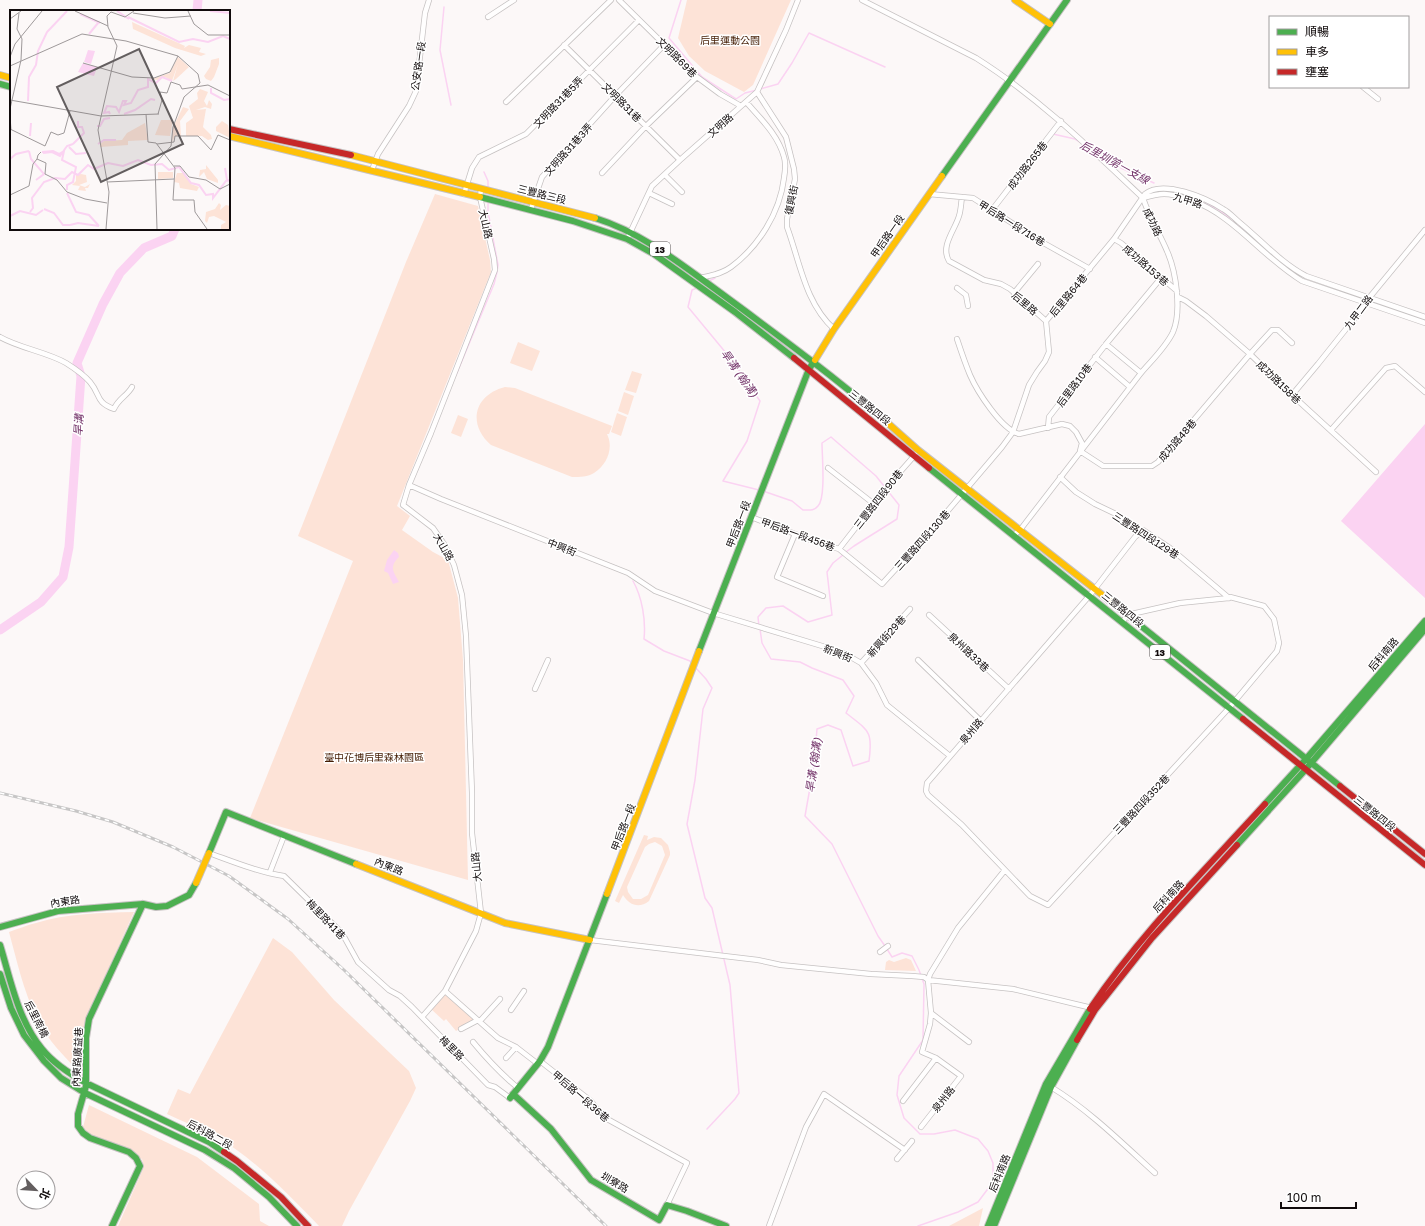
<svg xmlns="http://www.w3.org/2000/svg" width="1425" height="1226" font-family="'Golos Text','Noto Sans TC',sans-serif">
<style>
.green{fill:#fde3d7;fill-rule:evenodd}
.water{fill:#fbd3f2}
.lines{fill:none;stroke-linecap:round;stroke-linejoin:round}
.stream{stroke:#fbd3f2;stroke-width:1.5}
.river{stroke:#fbd3f2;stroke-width:9}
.street-casing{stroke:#c6c2c2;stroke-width:6}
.fast-casing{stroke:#c6c2c2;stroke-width:8}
.slow-casing{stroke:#c6c2c2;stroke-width:8}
.jam-casing{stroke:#c6c2c2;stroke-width:8}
.street{stroke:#fffefe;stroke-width:4.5}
.fast{stroke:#4caf50;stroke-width:6}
.slow{stroke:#ffc107;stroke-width:6}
.jam{stroke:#c62828;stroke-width:6}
.rail-casing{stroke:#c7c6c6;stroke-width:3}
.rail{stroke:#fff;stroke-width:1.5;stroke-dasharray:4.5;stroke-linecap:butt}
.slow-bridge-casing{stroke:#c6c2c2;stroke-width:8;stroke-linecap:butt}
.slow-bridge{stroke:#ffc107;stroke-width:6}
.labels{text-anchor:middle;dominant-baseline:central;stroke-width:3;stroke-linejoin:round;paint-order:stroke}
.shield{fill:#fff;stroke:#585455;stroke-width:1}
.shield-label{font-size:9px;font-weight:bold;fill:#110b0c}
.park-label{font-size:10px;fill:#441d04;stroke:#fff}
.street-label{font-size:10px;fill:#110b0c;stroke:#fff}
.water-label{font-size:11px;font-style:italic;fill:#74346a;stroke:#fff}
.inset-river{fill:none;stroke:#fbd3f2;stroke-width:2}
.inset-road{fill:none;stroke:#9e999a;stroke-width:1}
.view{fill:#635e5f;fill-opacity:0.15;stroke:#635e5f;stroke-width:2}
.inset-edge{fill:none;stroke:#110b0c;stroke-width:2}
</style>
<rect width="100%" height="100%" fill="#fcf8f8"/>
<!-- green -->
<path class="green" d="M687,0H791L753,85L744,92L705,71L689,56L678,38Z
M435,194L478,206L490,260L491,272L397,506L410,516L402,530L433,552L448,560L458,598L463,660L468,880L250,818L353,561L298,536L406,262Z
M518,342L540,351L532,371L510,363Z
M632,371L642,374L636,393L625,390Z
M505,387L515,388L612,426L609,434H607C614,448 607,465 594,473C588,477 580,477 572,477L491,445C467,424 474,395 505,387Z
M624,392L634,396L628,415L618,411Z
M617,413L627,417L621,436L611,432Z
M458,415L468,419L461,437L451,433Z
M644,835L648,836L647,840L654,837L661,838L668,845L670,852V855L649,901C639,909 629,905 623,895L619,903L615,901ZM655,842L662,846L665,855L648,895L641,899H633L628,892L627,887L645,847L649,844Z
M134,912L86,1019L84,1038L83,1076C69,1061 53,1046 43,1029C25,999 18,965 9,932C18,929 27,925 36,923C67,913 101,913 134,912Z
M273,938L292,952L334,1000L409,1071L416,1088L410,1101L349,1211L342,1226H319C286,1192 253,1157 212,1134C197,1127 181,1121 167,1114L178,1089L190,1094Z
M906,958L911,960L916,971L885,970L886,962L889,960L894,962Z
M446,994L474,1019L456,1031L446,1019L444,1021L431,1009Z
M89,1105L197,1157L259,1204L260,1221L269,1226H118L144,1167L142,1159L88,1133L83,1127Z
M983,1208L979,1226H949Z"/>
<!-- water -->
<path class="water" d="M1425,424V598L1341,521Z
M394,550L398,553L399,557C389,567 393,571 399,582L393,584L388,573L384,571L387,560Z"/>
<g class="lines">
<!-- stream -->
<path class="stream" d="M681,0L669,38L702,77L736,99L745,93L757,90
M444,7L440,50L451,105
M760,89L778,84L792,63L809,33L885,67
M1053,134L1075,139L1080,142
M1094,149L1102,153L1121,168L1154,183
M484,172L488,181V188
M1178,193L1190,197
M1193,199L1216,208L1230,218
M1233,221L1255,240
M1269,252L1292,272
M709,281L715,278
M697,288L692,290L688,307L731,359L760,401L747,441L723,481L759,490
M1375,303L1425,320
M456,375L494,284L497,272L498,265L488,212V201
M763,491L792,501L803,510C809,510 814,511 818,506C826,498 822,456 822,443L831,437L876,476L899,505L897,519L854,546L846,552
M633,581C642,597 646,620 644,639L664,651L690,661L692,664
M759,626L758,617L766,608L783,606L808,622L832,615L827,572L833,563L843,555
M760,629L762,643L771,659L800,662L812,668L843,680L854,696L846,713C869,731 873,731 869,761L853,766L841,730L828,725L817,729L814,765L805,816L832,844L878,936L885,946
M695,667L706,679L712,688L703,709L695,780L687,824L705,898L712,908L730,985L739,1093L735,1099L707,1129
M887,949L892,957L902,953L912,956L919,970L924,984L923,1040L899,1076L897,1095L904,1118L920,1134H934L955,1130L978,1139L988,1151L993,1163V1182L978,1202L958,1212L918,1226"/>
<!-- river -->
<path class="river" d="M197,11L198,0
M0,630L41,602L63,577L69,547L81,376L77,363L103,304L120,273L144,248L172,236L175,229"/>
<!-- street casing -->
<g class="street-casing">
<path id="street" d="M619,0L697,77L720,94L741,106
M862,0L976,58C1038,97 1090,148 1143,198C1149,217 1159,232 1167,251C1176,271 1182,311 1173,332C1166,347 1152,360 1141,373L1020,530L1014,535
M488,17L514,0
M564,45L680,160
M1363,87L1378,99
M757,92L786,137L794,169L795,179L787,219V227C800,262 805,303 834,329
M506,102L611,0
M372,170L378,154L409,106L416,91L425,13L429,0
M602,173L646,126L697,77
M665,175L682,192
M481,190L480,197L494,259L495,270L431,433L409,485L403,505L433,528L444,544L454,565L462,595L466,636L472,793V833L481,913L476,931L445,991L498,1038L516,1047L538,1064
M649,193L672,204
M464,194L472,168L479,157L526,134L639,20
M929,194L973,198L1040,241L1090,269
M1143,198C1150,196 1157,194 1164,194C1173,194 1182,197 1191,200C1235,216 1262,257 1302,281L1425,323
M531,209L542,177L616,95L665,44
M992,210L1061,121
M629,235L652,186L680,160L757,92L786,30L798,0
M1114,239L1121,243L1177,291
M700,278C711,275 720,275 731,267C758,247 780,213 784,178C785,172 786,163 784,157C778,135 761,119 747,103
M957,288L966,295L968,306
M1014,293L1038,264
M1178,297L1186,301L1206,316L1250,354L1292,395L1376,472
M1046,321L1114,239L1145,194C1163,179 1206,198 1223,209C1229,212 1234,218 1239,222C1261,240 1281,263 1306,276L1425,317
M0,337C19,348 47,352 66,363C74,368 84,375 90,382C101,395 95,402 114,409C118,399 127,396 132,387
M957,339C961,351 965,363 970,375C977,391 1001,429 1019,434L1062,424L1070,426L1076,432L1082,443L1080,451L1103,466H1152L1158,462L1250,354L1272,330H1278L1292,343
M1106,344L1141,373
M1095,357L1130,387
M1292,395L1318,364L1366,304L1369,298L1425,230
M1048,428L1049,417L1106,344L1161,278
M1331,430L1386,368L1395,366L1425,392
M828,468L874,504
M1060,477L1076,492L1095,504L1116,514L1140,533
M409,485L441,499L628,573L655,591L713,613L842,652L861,663L876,683L887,705L950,756
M751,517L816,542L839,549L882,584L934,527L1002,447L1013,432L1029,385L1037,372L1045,361L1049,352L1046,321L1010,289L1001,284L984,280L949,261C940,246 955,230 959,216C961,210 961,203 962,197
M795,534L777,577L823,596
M839,549L892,481L915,455
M929,615L1009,689
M1123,622L1127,615L1180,603L1229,598L1230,597L1264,606L1274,619L1279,643L1277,651L1229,708L1048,905L1030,896L962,825L928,795L926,791L927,783L1090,595L1135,537L1143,530L1170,548L1229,598
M918,660L981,721
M861,663L910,609
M535,689L548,660
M209,853C234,862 258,872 284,876L342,933L358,962L389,990L400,996L412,1007L488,1085L495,1087L510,1098
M270,872L284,836
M590,940L758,960L781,965L871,974L912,976L924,977L928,980L1013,989L1092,1008
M880,952L888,946
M511,1010L524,991
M931,1013L969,1042
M422,1017L445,991
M480,1021L500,999
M461,1029L478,1020
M473,1042C487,1059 501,1074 518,1088
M506,1058L516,1047
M540,1061L591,1101L597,1109L609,1120L687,1163L667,1205
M1051,1087C1089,1110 1122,1143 1155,1173
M903,1101L936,1058
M921,1127L961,1076L936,1058L922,1052L930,1024L931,1013L928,980L930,974L958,928L1005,870
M897,1159L912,1141
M769,1226L806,1127L824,1094L905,1150"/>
</g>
<!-- fast casing -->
<g class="fast-casing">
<path id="fast" d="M0,84L11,87
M942,176L1067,0
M480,197L573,221L627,239L654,254L735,312L794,358
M595,218C643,233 682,265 722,294C776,334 831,374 882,418
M929,468L1243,719
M1110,601L1340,786
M699,651L809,369L815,360
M1265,804L1306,759L1425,621
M1237,845L1306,769L1425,629
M209,853L226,812L356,864
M0,927L58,911L143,904L156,907L167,906L189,895L196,883
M0,945C11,981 18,1020 42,1049C54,1064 70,1074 86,1083L209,1142L224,1152
M0,974L11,1008L24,1035L44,1061L61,1078L85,1093L205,1150L234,1168L269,1197L297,1226
M513,1094L551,1129L591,1180L659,1220L667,1205L687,1211L726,1226
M510,1098L540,1061L548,1047L607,894
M112,1226L140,1166L136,1158L129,1152L90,1138L83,1133L78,1126V1114L86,1086V1038L89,1019L143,904
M988,1226L1046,1084L1090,1009
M994,1226L1051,1087L1077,1040"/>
</g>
<!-- slow casing -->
<g class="slow-casing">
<path id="slow" d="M1015,0L1050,24
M0,75L11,78
M229,136L480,197
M351,155L595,218
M815,360L834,329L942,176
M882,418L918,450L1110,601
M356,864L505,923L590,940
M607,894L699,651"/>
</g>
<!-- jam casing -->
<g class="jam-casing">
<path id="jam" d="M229,129L351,155
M794,358L929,468
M1243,719L1425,865
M1340,786L1425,854
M1090,1009C1140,934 1205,870 1265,804
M1077,1040L1095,1010L1152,938L1237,845
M224,1152L237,1161L281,1197L308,1226"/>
</g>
<!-- street -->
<use href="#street" class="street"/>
<!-- fast -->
<use href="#fast" class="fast"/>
<!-- slow -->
<use href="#slow" class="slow"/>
<!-- jam -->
<use href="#jam" class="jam"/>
<!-- rail casing -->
<g class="rail-casing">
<path id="rail" d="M0,793L76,811L113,822L173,847L229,876L288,919L344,970L606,1226"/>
</g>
<!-- rail -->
<use href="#rail" class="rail"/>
<!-- slow-bridge casing -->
<g class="slow-bridge-casing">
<path id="slow-bridge" d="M196,883L209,853"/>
</g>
<!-- slow-bridge -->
<use href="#slow-bridge" class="slow-bridge"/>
</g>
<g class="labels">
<!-- shield labels -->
<g class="shield">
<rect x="650" y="242" width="20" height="14" rx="3"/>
<rect x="1150" y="645" width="20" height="14" rx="3"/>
</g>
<g class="shield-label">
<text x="660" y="249">13</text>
<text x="1160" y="652">13</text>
</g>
<!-- park labels -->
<g class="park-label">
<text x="730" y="40">后里運動公園</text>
<text x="374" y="757">臺中花博后里森林園區</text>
</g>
<!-- street labels -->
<g class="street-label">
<text transform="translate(677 57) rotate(45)">文明路69巷</text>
<text transform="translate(418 66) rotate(-82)">公安路一段</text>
<text transform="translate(558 102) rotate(-46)">文明路31巷5弄</text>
<text transform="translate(622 102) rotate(45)">文明路31巷</text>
<text transform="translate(720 125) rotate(-42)">文明路</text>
<text transform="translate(568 149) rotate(-48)">文明路31巷3弄</text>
<text transform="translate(1027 165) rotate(-52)">成功路265巷</text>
<text transform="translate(542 194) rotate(14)">三豐路三段</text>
<text transform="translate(791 200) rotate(-79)">復興街</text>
<text transform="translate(1188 200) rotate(18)">九甲路</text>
<text transform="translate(1153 222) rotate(64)">成功路</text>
<text transform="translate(1012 223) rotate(32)">甲后路一段716巷</text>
<text transform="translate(486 224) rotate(77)">大山路</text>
<text transform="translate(887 236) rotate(-55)">甲后路一段</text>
<text transform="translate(1146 265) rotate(41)">成功路153巷</text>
<text transform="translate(1068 295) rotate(-50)">后里路64巷</text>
<text transform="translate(1025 303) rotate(41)">后里路</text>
<text transform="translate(1358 312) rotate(-53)">九甲二路</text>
<text transform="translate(1279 382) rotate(44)">成功路158巷</text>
<text transform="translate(1074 385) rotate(-53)">后里路10巷</text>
<text transform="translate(870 407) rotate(39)">三豐路四段</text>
<text transform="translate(1177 440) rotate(-49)">成功路48巷</text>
<text transform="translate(878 499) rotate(-52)">三豐路四段90巷</text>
<text transform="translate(738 524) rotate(-69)">甲后路一段</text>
<text transform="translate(798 534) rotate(20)">甲后路一段456巷</text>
<text transform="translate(1146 535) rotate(33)">三豐路四段129巷</text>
<text transform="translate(922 540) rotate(-48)">三豐路四段130巷</text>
<text transform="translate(444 547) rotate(60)">大山路</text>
<text transform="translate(562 547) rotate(22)">中興街</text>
<text transform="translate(1123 609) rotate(39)">三豐路四段</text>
<text transform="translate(886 636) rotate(-48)">新興街29巷</text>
<text transform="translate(969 652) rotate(43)">泉州路33巷</text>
<text transform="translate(838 653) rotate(22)">新興街</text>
<text transform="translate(1383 654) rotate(-49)">后科南路</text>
<text transform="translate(971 731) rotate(-49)">泉州路</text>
<text transform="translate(1141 804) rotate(-47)">三豐路四段352巷</text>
<text transform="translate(1375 813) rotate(39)">三豐路四段</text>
<text transform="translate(623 827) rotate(-69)">甲后路一段</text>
<text transform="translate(389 866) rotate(22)">內東路</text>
<text transform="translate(476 867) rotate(-96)">大山路</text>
<text transform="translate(1168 896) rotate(-47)">后科南路</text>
<text transform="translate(65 901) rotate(-9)">內東路</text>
<text transform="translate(326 919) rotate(46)">梅里路41巷</text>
<text transform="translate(37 1019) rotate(63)">后里南橋</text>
<text transform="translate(452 1048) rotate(45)">梅里路</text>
<text transform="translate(77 1057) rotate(-87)">內東路廣益巷</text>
<text transform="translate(581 1096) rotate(41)">甲后路一段36巷</text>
<text transform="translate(943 1099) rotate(-52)">泉州路</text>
<text transform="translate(210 1134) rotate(29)">后科路二段</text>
<text transform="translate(999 1173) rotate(-68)">后科南路</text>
<text transform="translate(615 1182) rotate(31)">圳寮路</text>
</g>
<!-- water labels -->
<g class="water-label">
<text transform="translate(1115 162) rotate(29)">后里圳第一支線</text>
<text transform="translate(740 373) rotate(55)">旱溝 (翰溝)</text>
<text transform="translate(78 425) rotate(-86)">旱溝</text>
<text transform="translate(813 765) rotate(-82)">旱溝 (翰溝)</text>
</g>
</g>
<!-- overview -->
<g transform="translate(10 10)">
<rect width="220" height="220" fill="#fcf8f8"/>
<path d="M122,12L175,36L174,38L179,35L191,38L189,42L196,44L191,46L165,38L123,19ZM168,47L179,57L166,69L163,71L168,54L162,71L155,67L148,70L141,69L160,63ZM209,48V54L204,67L201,71L196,69L194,66L200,57L201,50ZM190,79L198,82L194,91L197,96L199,90L202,94L201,99L195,97L186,100L196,99L193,117L201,125L202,129L198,130L192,126H176V113L183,108L179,96L188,89L187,83ZM173,97L179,99L170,111L171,126H165L162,132L163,117ZM151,110H163L160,126L145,125ZM212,111L218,115L220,128L206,121V117ZM135,113L138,130L118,131V135L90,137V134L94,131L112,130L117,123ZM196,155L208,170V173L197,169L194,162L189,167L190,160L196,159ZM148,162H163V168L148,169ZM167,163H173L181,174L189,177L187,181L170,178L169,173L164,172ZM71,164L76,165L77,172L69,175L75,177L80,174L78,178H75L76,181L68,180L70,176L62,175L66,171V165ZM209,193L211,195L210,200L216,195L220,196V219H211V215L216,212L204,206L199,207L197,213L195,211L196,202L205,199Z" fill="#fde3d7"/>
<path d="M78,40L85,41L81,54L74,52ZM73,53L87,57L84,66L68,62Z" fill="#fbd3f2"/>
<path class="inset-river" d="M107,1L119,9M200,1L220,3M70,4L90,13M118,7L169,32L183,29L198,32L213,26L220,29M79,24L88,13M201,78V83L214,90L220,89M18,91L19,67L26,55L28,41L37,22L57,1M100,104L99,102L94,103L97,96L106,97L109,102L113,91H116L114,95L121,93L128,80L138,77V69L146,73L152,67L162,71M114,104L125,100L141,89L145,90M87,116H90L94,109L100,108M20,126L21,113M63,134L74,123L72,117H68V111M88,134L94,130H106M59,137L66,144L76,143M19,141L21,149L34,164L26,170M32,142L43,141L49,144L54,141L52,150L66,157L63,172L57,175V180M33,143L42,142L50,146L57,136L63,134M0,149L6,144L19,141M215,158L217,170M57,183L66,202L79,205L89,216M34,199L44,203L53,215H60M20,202L23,198L22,188L34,172L45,168L55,169L62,162L68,165L78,155L84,159L98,153L113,156L128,150L141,155L152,154L159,160L169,157L181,173L189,175L196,185L203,184V188L216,171L220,170M0,206L10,201L26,205L33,200M60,215L68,213L89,216"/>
<path class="inset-road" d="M65,1L98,16M178,1L184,14L198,25H220M123,3L155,8L181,6M0,9L11,1M0,47L5,34L32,1M73,53L122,67L144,68L160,62L168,46M0,56L72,24L116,31L168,46L188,64L190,73L174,87L163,117L161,136L145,154L147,219M0,90L91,106L149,104M0,99L11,50L12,29L7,19L9,3M136,104L138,132L146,133L165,158L163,190H184L185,202L197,219M148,104L152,90L150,82L157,83L161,72L170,75L172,79L198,75L220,86M0,106L1,120M0,119L35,136L41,122L48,125L54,123L60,101M147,134L164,132L165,126H188L201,140L208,125L220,130M31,142L28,145L27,149L36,153L35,164L47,170L57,182L75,189L97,193M164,156H170L179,167L196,170L210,179L220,174M97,172L164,169M0,185L19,176L23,154L27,149M96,219L99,182L88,120L107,36L98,17L97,6L101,2L115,7L124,1"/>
<path class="view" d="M129,39L173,134L91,172L47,77Z"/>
<rect width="220" height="220" class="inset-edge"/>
</g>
<!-- legend -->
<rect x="1269" y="16" width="140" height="72" fill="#ffffff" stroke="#a09d9e"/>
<rect x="1277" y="29" width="20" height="6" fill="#4caf50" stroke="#a09d9e"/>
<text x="1305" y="36" font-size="12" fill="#110b0c">順暢</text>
<rect x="1277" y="49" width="20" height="6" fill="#ffc107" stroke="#a09d9e"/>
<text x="1305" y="56" font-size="12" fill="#110b0c">車多</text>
<rect x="1277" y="69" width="20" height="6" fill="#c62828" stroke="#a09d9e"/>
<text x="1305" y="76" font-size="12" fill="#110b0c">壅塞</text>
<!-- north arrow -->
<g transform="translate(36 1190) rotate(115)"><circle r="19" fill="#ffffff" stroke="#a09d9e"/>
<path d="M0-3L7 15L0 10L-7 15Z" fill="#635e5f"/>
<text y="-6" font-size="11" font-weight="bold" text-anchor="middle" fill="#110b0c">北</text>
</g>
<!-- scale -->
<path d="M1281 1202v6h75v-6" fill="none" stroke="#110b0c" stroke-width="2"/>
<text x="1287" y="1202" font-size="12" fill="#110b0c" stroke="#ffffff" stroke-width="3" paint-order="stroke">100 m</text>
</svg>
